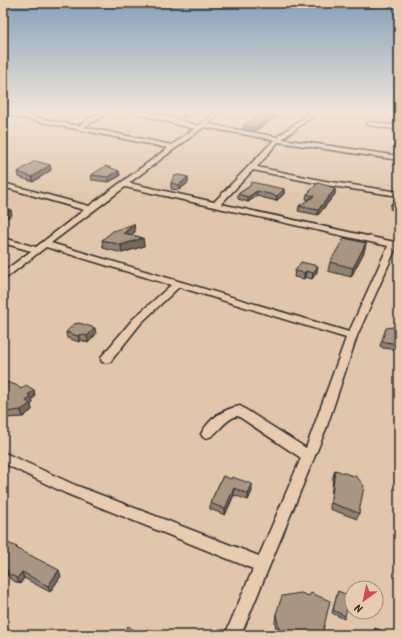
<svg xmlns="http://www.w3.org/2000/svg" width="402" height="638" font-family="Kalam,sans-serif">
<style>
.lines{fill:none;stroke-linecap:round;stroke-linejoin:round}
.street-casing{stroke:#2b2b2b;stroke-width:3}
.street{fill:#e8ccaf;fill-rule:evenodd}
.wall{fill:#908171;stroke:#2b2b2b}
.shaded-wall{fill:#76695c;stroke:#2b2b2b}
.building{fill:#a89683;stroke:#2b2b2b}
</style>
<rect width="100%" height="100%" fill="#e0c6aa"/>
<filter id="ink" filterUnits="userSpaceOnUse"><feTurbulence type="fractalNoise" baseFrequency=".025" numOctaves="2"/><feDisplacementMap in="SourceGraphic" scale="8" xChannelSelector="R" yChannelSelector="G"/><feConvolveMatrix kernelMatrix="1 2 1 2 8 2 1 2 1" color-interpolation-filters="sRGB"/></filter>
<g filter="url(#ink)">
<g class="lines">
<!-- street casing -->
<g class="street-casing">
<path id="street" d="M3,111L79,126C87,118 101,111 112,111L84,127L172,145L194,129L127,111C150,111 176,118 198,126L218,111H225L208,124L277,137L313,111H320L282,139L399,156V160L278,142L257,167L325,181L399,192V196L325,185L253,170L221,204L399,243V249L396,248L357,336L326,429L241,635H225L253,569L65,493L3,463V452L75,485L259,556L301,458L238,416C223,418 215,442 203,437L201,434C209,419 223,409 240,406L306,448L346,338L179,287L141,323L110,362H102L101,359L102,356L133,319L171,285L46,247L6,278L3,279V272L31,251L3,243V238L36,247L84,210L3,187V183L89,206L168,148L3,114ZM204,127L274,140L214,202L129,183ZM125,187L388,246L349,332L51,243Z
M370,122L399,126V130L368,125L367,124Z"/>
</g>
<!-- street -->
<use href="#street" class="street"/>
</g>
<!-- wall -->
<path class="wall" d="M164,111H196L185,117Z
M277,112V116L255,131L243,129V126Z
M50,165L51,170L33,182L19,177L18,172Z
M119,171L120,176L109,182L92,180L91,175Z
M188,177V183L179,190L171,189V183Z
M250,186L284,189V194L276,201L257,196L248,202L238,199V194Z
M332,188L335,189V194L318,215L298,211L299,206L309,200L306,199L307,194Z
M399,197V211L390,209L391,204Z
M134,224L135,232L132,235L143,238L144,246L122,253L103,248L102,240Z
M366,243L364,252L351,277L328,271L330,262Z
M295,271L317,272L312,279L305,277L304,279L294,277Z
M399,329V350L383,348L380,346L382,340Z
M66,332L96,334L88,343L81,340L79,342L67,338Z
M3,381L21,389L34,390L35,397L32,399L33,403L31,405L32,410L23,417L7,418L3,415Z
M335,470L359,513L357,519L330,509L333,477Z
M223,476L252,491L248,500L234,495L225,515L210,509V503Z
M3,545L17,547V549L61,576L50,592L24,578L20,584L10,579L9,576L3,573Z
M338,591L345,616L344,619L332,613Z
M276,614L322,635H277L275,622Z
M375,628L393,635H372Z"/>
<!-- shaded-wall -->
<path class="shaded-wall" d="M190,111H196L185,117V113Z
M277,112V116L255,131V128Z
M6,148L8,155L3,158V150Z
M50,165L51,170L33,182L32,177Z
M119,171L120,176L109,182L108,177Z
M188,177V183L179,190V185Z
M284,189V194L276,201L277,196Z
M335,189V194L318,215V210Z
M257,191V196L248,202V197Z
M11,210L12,215L3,220V215Z
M134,224L135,232L125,241L124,233Z
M143,238L144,246L122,253L121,245Z
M366,243L364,252L351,277L353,268Z
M318,266L317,272L312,279L313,273Z
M306,271L305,277L304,279V273Z
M95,328L96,334L88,343L87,336Z
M80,334L81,340L79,342L78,336Z
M34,390L35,397L32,399L33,403L31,405L32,410L23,417L21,410L26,401L28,395Z
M252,484V491L248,500V494Z
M234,488V495L225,515V509Z
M59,570L61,576L50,592L48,586Z
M22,572L24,578L20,584L17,578Z"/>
<!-- building -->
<path class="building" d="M176,111H190L185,113Z
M264,111H270L277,112L255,128L243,126Z
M35,161L50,165L32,177L18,172Z
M106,166L119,171L108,177L91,175Z
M179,175L188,177L179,185L171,183L174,176Z
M251,182L284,189L277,196L257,191L248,197L238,194L250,186Z
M318,183L332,187L331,188L335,189L318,210L299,206L314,196L307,194Z
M397,196L399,197V205L391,204Z
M3,208L11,210L3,215Z
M134,224L124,233L143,238L121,245L102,240L113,231Z
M344,238L366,243L353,268L330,262Z
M301,262L318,266L313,273L306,271L304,273L295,271Z
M79,323L95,328L87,336L80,334L78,336L66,332L74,324Z
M393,327L399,329V344L385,342L382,340L386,328Z
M3,381L16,385L21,389L26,385L34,390L28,395L31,397L26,401L30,404L21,410L5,412L3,410Z
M335,470L357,477L364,486L359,513L331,503Z
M223,476L231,479L232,477L252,484L248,494L234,488L225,509L210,503Z
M6,542L17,547L16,548L59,570L48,586L22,572L17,578L7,573L9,571L3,568V545Z
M338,591L350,596L345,616L333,610Z
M301,593L309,596L311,593L330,601L322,635H280L276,614L282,596Z
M128,626L142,635H122Z
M375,628L393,635H374Z"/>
</g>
<!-- sky -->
<linearGradient id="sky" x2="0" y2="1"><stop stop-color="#86a1ba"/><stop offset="0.56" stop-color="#f1e5d9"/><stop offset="1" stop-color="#f1e5d9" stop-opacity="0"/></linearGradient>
<rect width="402" height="200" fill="url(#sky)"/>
<!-- margin -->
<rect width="402" height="638" fill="none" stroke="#e8ccaf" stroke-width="16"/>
<rect x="8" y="8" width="386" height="622" fill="none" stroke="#2b2b2b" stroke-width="1.5" filter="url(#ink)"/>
<!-- north arrow -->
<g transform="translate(364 600) rotate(213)"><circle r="19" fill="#e8ccaf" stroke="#9c8c7a"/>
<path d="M0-3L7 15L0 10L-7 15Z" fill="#d1495b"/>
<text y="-6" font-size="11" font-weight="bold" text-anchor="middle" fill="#2b2b2b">N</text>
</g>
</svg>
